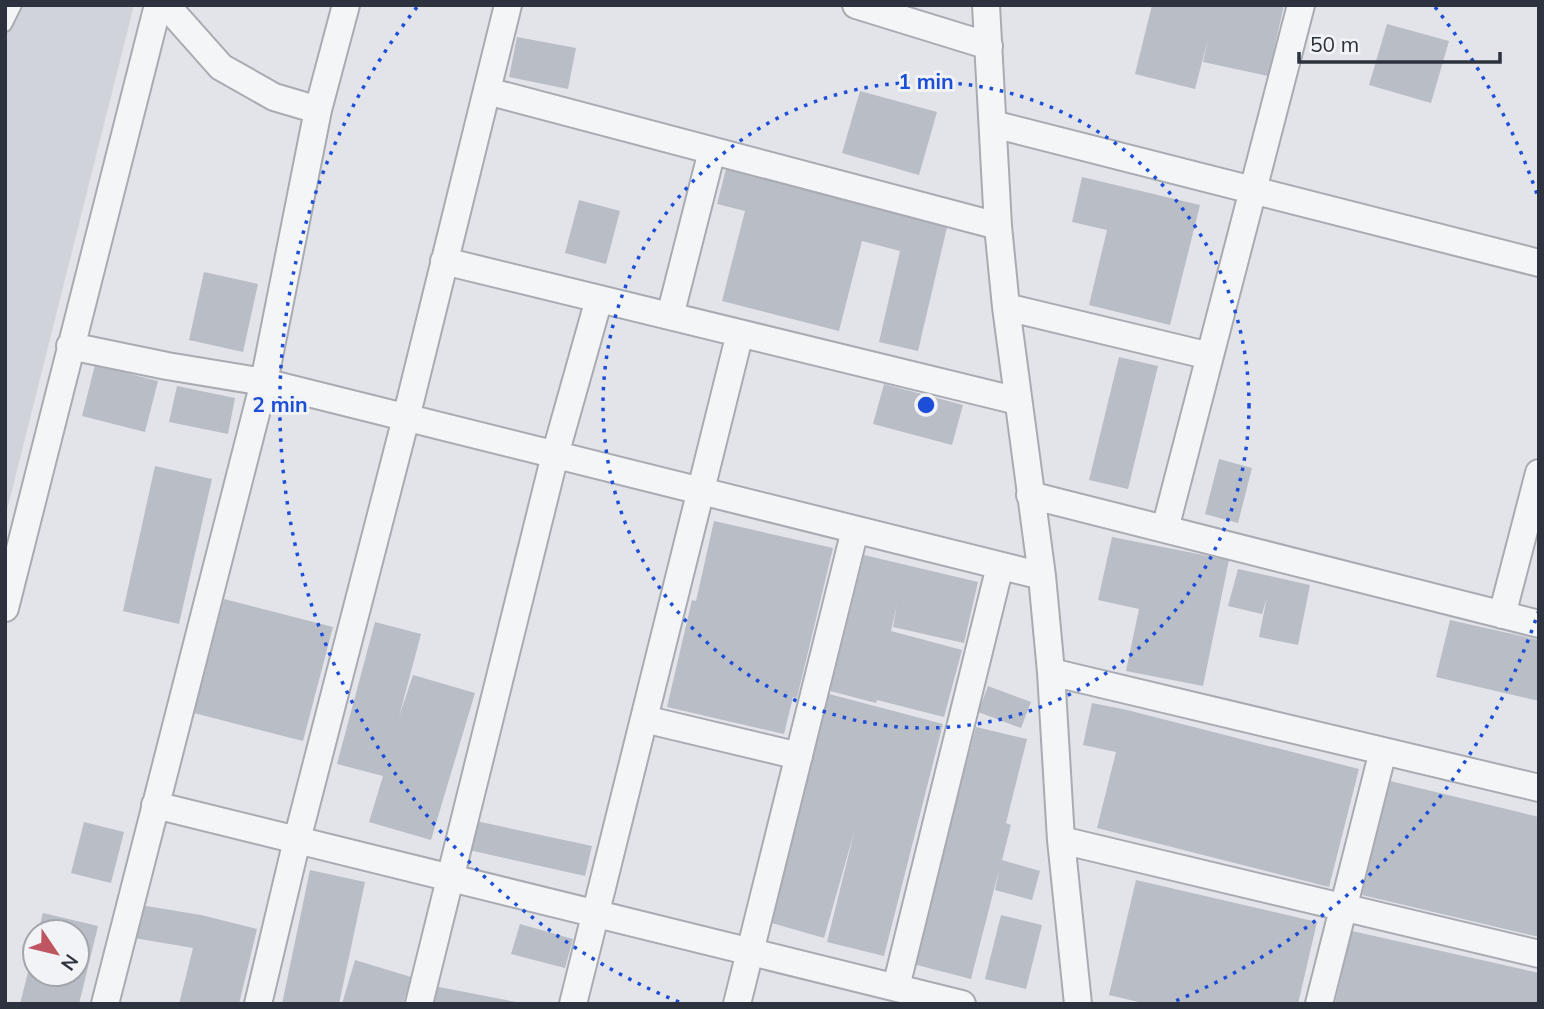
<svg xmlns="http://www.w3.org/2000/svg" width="1544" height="1009" font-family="Mulish,sans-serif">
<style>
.built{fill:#d0d3da}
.building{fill:#b9bdc5}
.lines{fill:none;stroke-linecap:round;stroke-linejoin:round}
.lane-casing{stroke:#a8abb2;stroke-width:16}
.street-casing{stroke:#a8abb2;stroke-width:30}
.lane{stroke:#f4f5f7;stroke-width:12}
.street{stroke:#f4f5f7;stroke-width:26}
.ring{fill:none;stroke:#1d4ed8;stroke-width:3.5;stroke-dasharray:3.5 7}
.centre{fill:#1d4ed8;stroke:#f1f3f6;stroke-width:3.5}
.ring-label{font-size:21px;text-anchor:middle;font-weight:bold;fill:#1d4ed8;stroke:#f1f3f6;stroke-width:6;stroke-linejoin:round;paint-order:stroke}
</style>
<rect width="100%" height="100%" fill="#e2e4e9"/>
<!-- built -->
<path class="built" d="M5,5H134L5,518Z"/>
<!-- building -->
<path class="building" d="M1152,5H1284L1268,76L1203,62L1208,39L1195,89L1135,74Z
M1387,24L1449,41L1431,103L1369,85Z
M517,37L576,48L568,89L509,77Z
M860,91L937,112L919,175L842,153Z
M726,169L948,223L918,351L879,342L900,251L862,241L839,331L722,301L745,211L717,204Z
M1082,177L1200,205L1170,325L1089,305L1107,230L1072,222Z
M579,200L620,211L606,264L565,253Z
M204,272L258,284L243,352L189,340Z
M1119,357L1158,366L1128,489L1089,480Z
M95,365L158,381L145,432L82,416Z
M884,384L963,405L952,445L873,424Z
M177,386L235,398L228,434L169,422Z
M1219,459L1252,468L1238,523L1205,514Z
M155,466L212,479L179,624L123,611Z
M714,521L833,548L797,698L793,697L784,734L667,707L692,600L696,601Z
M1112,537L1229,560L1203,686L1126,671L1139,609L1098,600Z
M864,555L978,582L964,643L893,627L897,604L891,631L962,650L944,717L877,700L876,703L830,691Z
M1238,569L1310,585L1298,645L1259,637L1267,597L1262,614L1228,606Z
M224,599L333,627L303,741L194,713Z
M1450,620L1539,640V701L1436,677Z
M375,622L421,634L399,717L413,675L475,693L431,840L369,822L383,776L337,764Z
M988,686L1031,702L1021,728L978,712Z
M829,694L943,724L884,956L827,942L855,829L824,938L765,921Z
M1092,703L1127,710L1359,769L1329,887L1097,828L1116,752L1083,745Z
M976,727L1027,739L1006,823L1011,825L1002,860L1040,871L1032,900L995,890L999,870L971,979L913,964Z
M1390,781L1539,817V937L1362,895Z
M476,821L592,846L585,876L469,850Z
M84,822L124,832L111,883L71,873Z
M310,870L365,882L339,1004H282Z
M1136,880L1317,922L1298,1004H1147L1109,995Z
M140,905L201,915L257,929L239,1004H179L193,948L134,938Z
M43,913L98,926L79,1004H20L34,948L35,974H77V932H38Z
M1001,915L1042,925L1026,989L985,979Z
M520,924L573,939L565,968L511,954Z
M1352,931L1539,973V1004L1335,1003Z
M355,960L411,977L403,1004H342Z
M434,986L516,1002V1004H430Z"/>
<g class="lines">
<!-- lane casing -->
<g class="lane-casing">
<path id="lane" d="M5,25L15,5"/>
</g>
<!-- street casing -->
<g class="street-casing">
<path id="street" d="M166,5L221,67L274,97L318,110
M856,5L989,46
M986,5L998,226L1006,307L1042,576L1051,672L1061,840L1078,1004
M487,91L998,226
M993,124L1539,263
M444,261L1018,401
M1006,307L1210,356
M670,316L712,151
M70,346L167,366L264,382L1042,576
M1030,495L1539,624
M1165,529L1301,5
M5,608L158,5
M1502,615L1539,473
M1051,672L1539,788
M644,719L799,756
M155,805L962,1004
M1061,840L1539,954
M896,987L1000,566
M105,1004L264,382L318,110L346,5
M258,1004L297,840L406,418L508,5
M419,1004L555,455L599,299
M573,1004L740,333
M737,1004L855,530
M1319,1004L1383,751"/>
</g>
<!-- lane -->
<use href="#lane" class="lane"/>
<!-- street -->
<use href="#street" class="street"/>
</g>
<!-- distance rings -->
<g class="ring">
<circle cx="926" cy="405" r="323"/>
<path d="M1539 610A646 646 0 0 1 1173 1002M679 1002A646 646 0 0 1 417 7M1435 7A646 646 0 0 1 1539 200"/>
</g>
<circle cx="926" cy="405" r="10" class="centre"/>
<g class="ring-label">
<text x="926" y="89">1 min</text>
<text x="280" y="412">2 min</text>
</g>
<!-- border -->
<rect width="1544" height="1009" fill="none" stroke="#2c323e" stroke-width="14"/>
<!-- north arrow -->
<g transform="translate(56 953) rotate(125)"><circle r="33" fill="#f1f3f6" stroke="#a2a6ac" stroke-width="2"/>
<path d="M0-5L12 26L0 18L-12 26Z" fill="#bf5560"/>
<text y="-10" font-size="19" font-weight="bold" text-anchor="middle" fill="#2c323e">N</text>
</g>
<!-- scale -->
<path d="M1299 52v10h201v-10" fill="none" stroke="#2c323e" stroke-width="3.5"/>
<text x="1310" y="52" font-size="21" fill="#2c323e" stroke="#f1f3f6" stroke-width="5" paint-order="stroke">50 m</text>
</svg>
